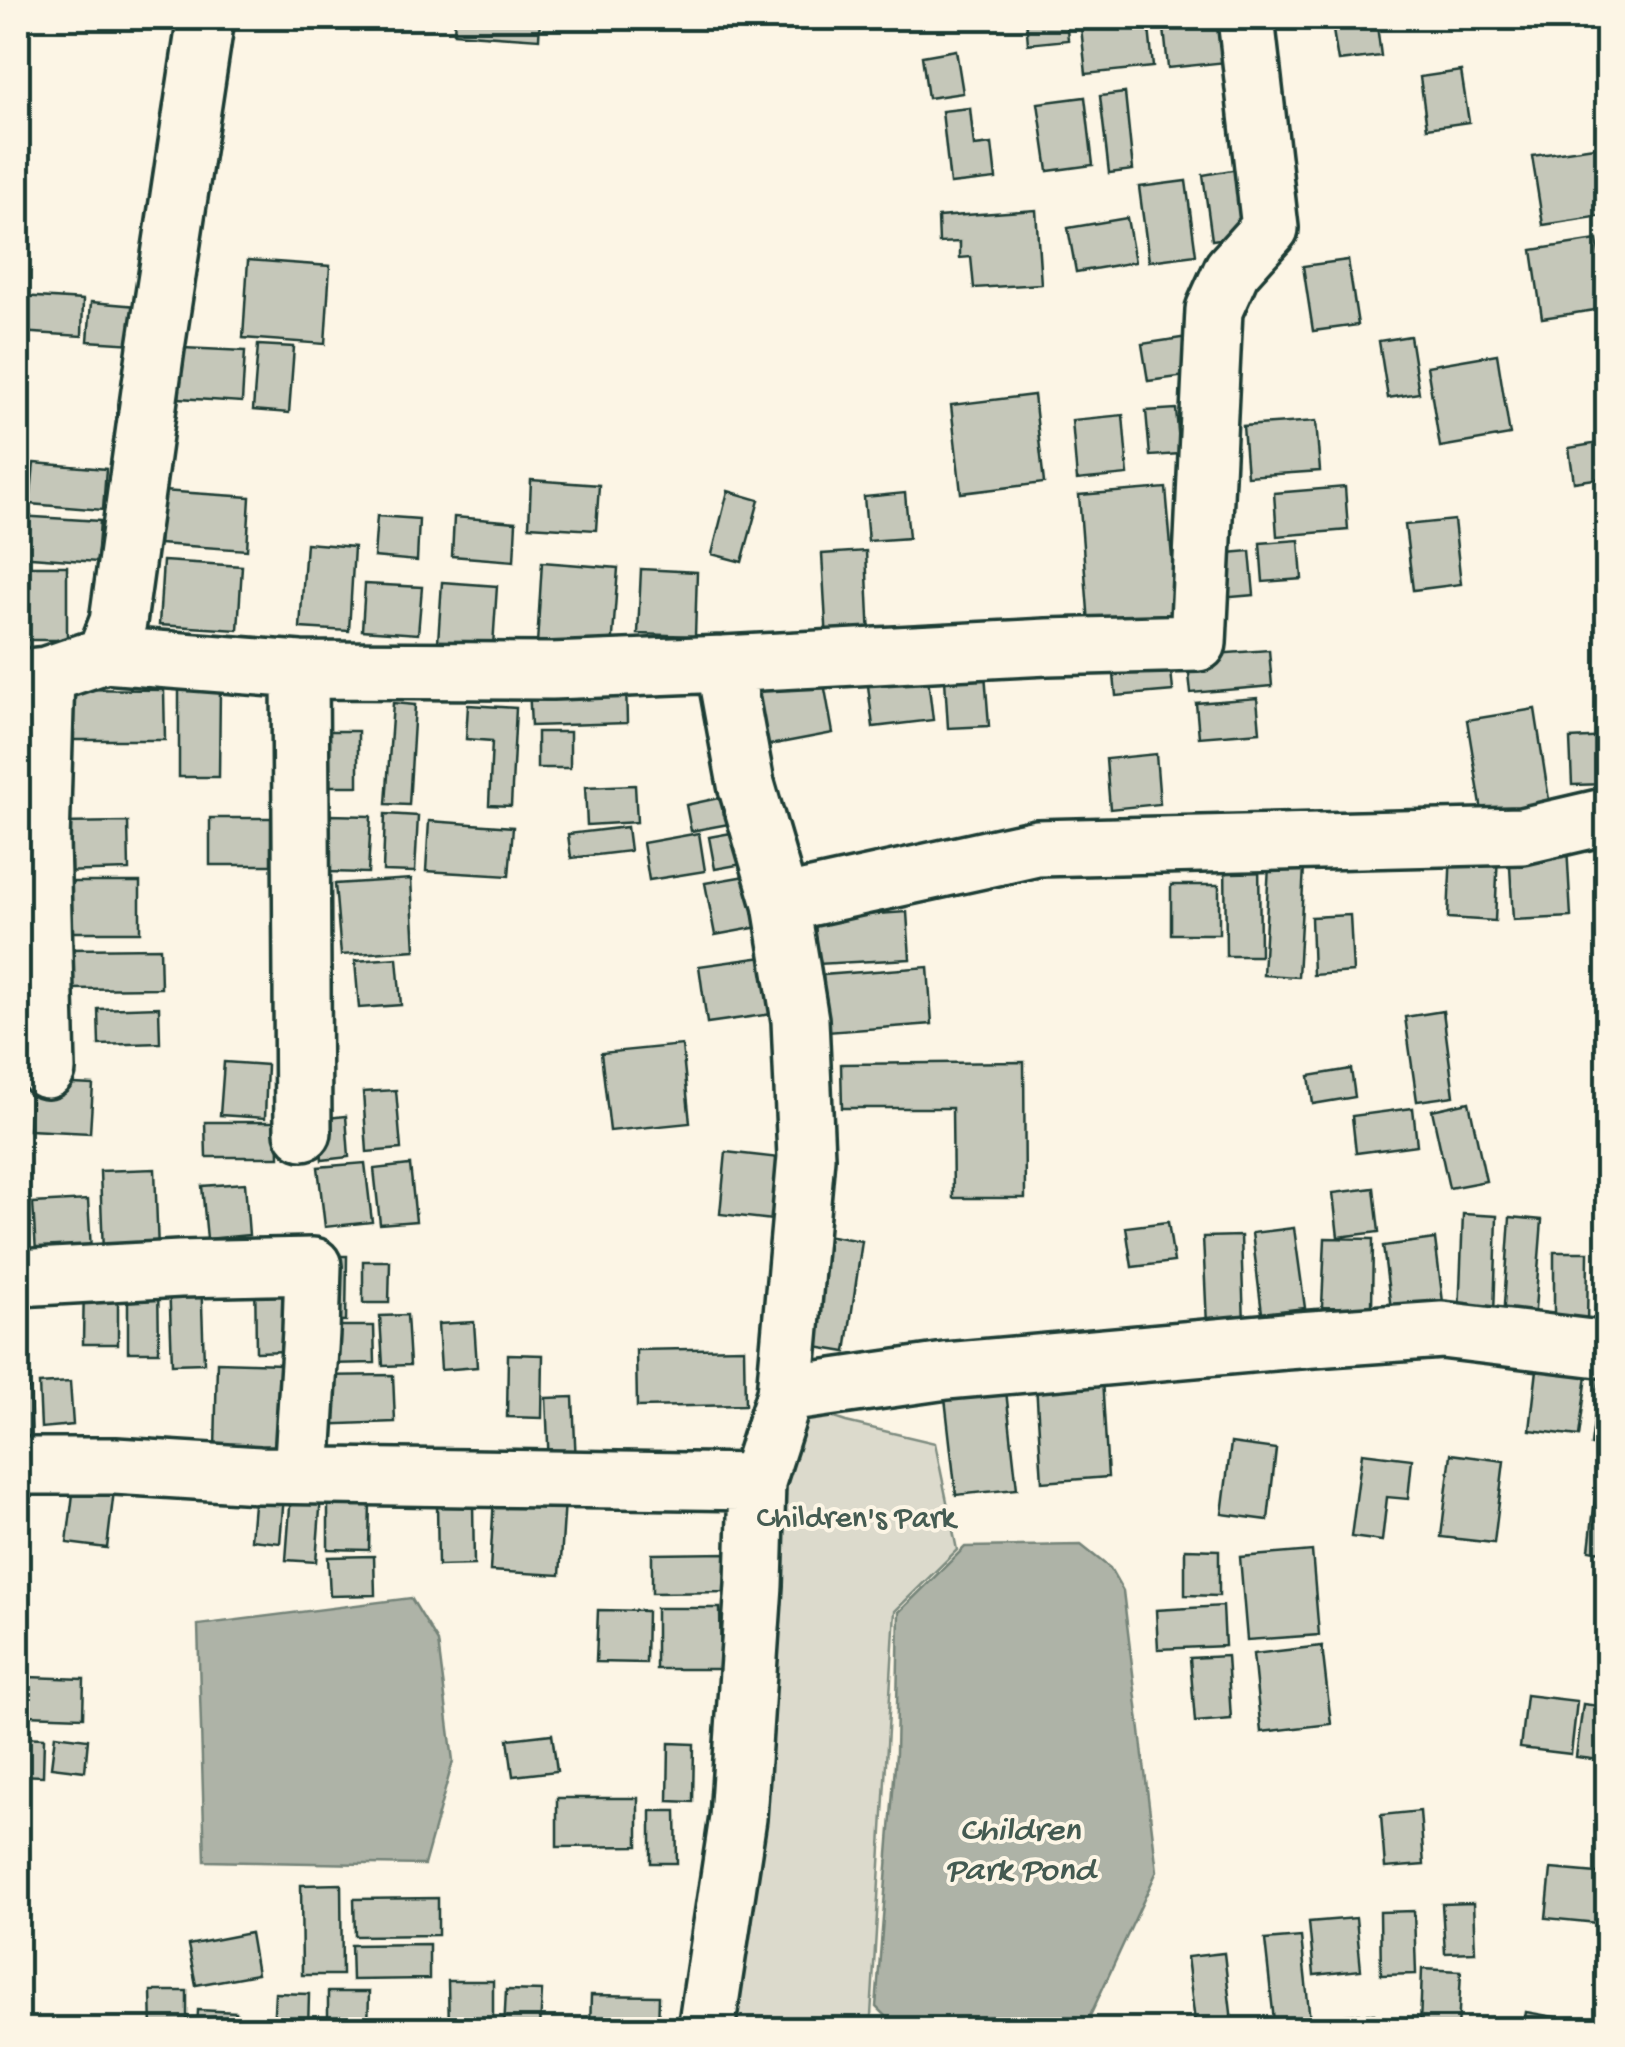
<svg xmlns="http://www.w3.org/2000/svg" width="1625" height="2047" font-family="'Gochi Hand',sans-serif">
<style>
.green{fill:#dcdacc;stroke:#7e8c80;stroke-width:2.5}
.water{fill:#aeb3a7;stroke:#758479;stroke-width:2.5}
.building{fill:#c5c7b9;stroke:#1f3d34;stroke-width:2.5}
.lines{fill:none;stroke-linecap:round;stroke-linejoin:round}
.minor-casing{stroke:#1f3d34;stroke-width:62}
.minor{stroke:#fcf5e5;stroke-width:55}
.labels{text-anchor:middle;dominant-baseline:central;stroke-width:8;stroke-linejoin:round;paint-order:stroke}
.park-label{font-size:32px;fill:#455c52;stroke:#fcf5e5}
.water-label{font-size:35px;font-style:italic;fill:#435a51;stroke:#fcf5e5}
</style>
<rect width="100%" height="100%" fill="#fcf5e5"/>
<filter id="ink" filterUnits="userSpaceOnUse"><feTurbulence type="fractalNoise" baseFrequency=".01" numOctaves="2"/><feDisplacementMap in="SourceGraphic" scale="20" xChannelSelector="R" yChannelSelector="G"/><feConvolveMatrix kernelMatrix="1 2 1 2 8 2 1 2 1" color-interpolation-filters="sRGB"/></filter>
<g filter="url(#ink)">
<!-- green -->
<path class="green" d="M792,1404L846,1422L935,1443L957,1550L895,1611L871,2016L883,2029L708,2030Z"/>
<!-- water -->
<path class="water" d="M1081,1545L1110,1568L1123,1591L1157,1871L1084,2029H898L876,2007L896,1753L899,1612L965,1547Z
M411,1598L438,1642L453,1761L424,1865L205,1861L198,1625Z"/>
<!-- building -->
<path class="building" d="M455,18H540L539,39L454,33Z
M1026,18H1066L1068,40L1028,44Z
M1080,18H1148L1153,67L1086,74Z
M1163,18H1223L1227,62L1168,68Z
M1376,18L1381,56L1338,61L1332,24Z
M956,50L963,93L928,98L922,56Z
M1461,71L1469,122L1427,128L1420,77Z
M1125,93L1133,170L1109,173L1100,96Z
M1085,97L1093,165L1048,171L1038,103Z
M970,108L974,146L992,144L996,179L950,184L942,111Z
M1608,145V215L1543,225L1532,156Z
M1238,169L1249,235L1212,240L1203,175Z
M1186,181L1196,255L1149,261L1139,187Z
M1036,210L1041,284L974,288L971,257L960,258V242L939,243L938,217Z
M1127,218L1135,262L1076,272L1068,228Z
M1597,240L1608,308L1542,318L1532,250Z
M248,260L330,266L325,344L243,338Z
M1348,260L1358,325L1313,331L1303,266Z
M21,296L83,300L82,336L18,332Z
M91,302L137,306L135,344L88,341Z
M1410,336L1419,393L1388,398L1379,341Z
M1188,337L1194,375L1148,381L1142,344Z
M258,345L294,347L289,413L253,410Z
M183,348L245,351L242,402L179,398Z
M1497,354L1510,435L1440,447L1427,366Z
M1034,395L1044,483L961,493L951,405Z
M1176,409L1180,454L1150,456L1146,411Z
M1123,415L1128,475L1077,480L1072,420Z
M1316,421L1320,471L1247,476L1243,426Z
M1605,442L1608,477L1574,482L1569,448Z
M34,463L106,469L103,510L30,504Z
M531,480L599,485L596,530L529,526Z
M1345,487L1348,530L1277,536L1274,493Z
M1166,488L1177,617L1089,624L1079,495Z
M162,491L250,497L247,550L159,544Z
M728,491L759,500L742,562L712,554Z
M905,493L909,538L868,541L864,497Z
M18,516L100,521L97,562L18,556Z
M377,516L419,519L417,561L374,557Z
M454,517L516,522L514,561L452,556Z
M1454,520L1461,584L1413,590L1405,525Z
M1299,540L1302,579L1263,582L1260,543Z
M306,543L354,547L349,631L300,628Z
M866,551L870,640L827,642L822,554Z
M1250,551L1254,595L1220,598L1216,554Z
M163,561L242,566L238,630L159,625Z
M542,562L618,568L612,650L537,644Z
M18,566H67V640H18Z
M641,569L697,572L695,636L638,634Z
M442,582L497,586L493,646L438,642Z
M365,584L422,587L418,634L362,630Z
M1269,650L1272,686L1191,693L1187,656Z
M1170,659L1173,691L1116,696L1113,664Z
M984,660L989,726L948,728L944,663Z
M926,662L933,720L873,727L866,669Z
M822,672L833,733L759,747L748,686Z
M626,683L627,723L531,726L529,686Z
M179,688H220L219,777H179Z
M66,689L164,690L165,740H66Z
M1257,698L1260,732L1199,737L1196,703Z
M393,703L415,705L409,805L386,804Z
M468,705L516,708L511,806L489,805L492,741L466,739Z
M1535,709L1552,819L1485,830L1467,720Z
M321,731H358V786H321Z
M537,732H570V768H537Z
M1608,737V784L1572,785L1570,739Z
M1156,754L1160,804L1110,809L1106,759Z
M635,785L637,822L587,825L585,787Z
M728,796L734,823L691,831L686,805Z
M385,814L418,816L415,872L383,871Z
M329,815L371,816L368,873L327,872Z
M210,818H271V865H210Z
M429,821L513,827L509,876L426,871Z
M128,822L129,870L58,872L57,823Z
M627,827L630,851L571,858L568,834Z
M742,831L748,863L715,869L709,837Z
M699,833L705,871L649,880L643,843Z
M1567,846L1571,917L1513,920L1509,849Z
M1451,850L1498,852L1495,921L1448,918Z
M1225,855H1259L1260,956H1226Z
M1269,865L1304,867L1298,977L1263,975Z
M751,875L759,927L715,935L705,883Z
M411,879L415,950L341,955L335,884Z
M60,882H140V932H61Z
M1171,885H1219V934H1171Z
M907,912L910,959L817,964L815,918Z
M1350,915L1353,972L1313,975L1311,917Z
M160,948L161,988L69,989L68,949Z
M771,956L779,1013L707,1023L699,966Z
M397,958L401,1005L359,1008L355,961Z
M928,967L932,1024L827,1032L823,975Z
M159,1007L160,1043L99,1045L98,1009Z
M1443,1011L1454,1096L1417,1101L1405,1017Z
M682,1045L690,1123L610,1131L601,1053Z
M224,1062L267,1065L265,1118L220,1115Z
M1024,1062L1025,1198H953L952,1108H842L841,1064Z
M1351,1069L1355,1097L1313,1104L1309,1076Z
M32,1082L93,1085L90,1133L29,1130Z
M396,1090L401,1149L367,1152L363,1092Z
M1469,1102L1486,1181L1449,1188L1432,1110Z
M1413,1108L1417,1145L1356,1153L1352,1116Z
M346,1116L349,1157L322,1160L318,1119Z
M205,1122H278L279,1157H206Z
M726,1152L788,1159L782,1221L720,1214Z
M365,1163L372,1222L325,1227L318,1167Z
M410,1165L416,1221L380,1224L374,1169Z
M155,1169L158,1251L103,1253L100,1171Z
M245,1183L249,1235L207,1239L202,1186Z
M1374,1188L1379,1232L1338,1237L1333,1193Z
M88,1200L91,1250L36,1253L33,1203Z
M1463,1214L1497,1216L1494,1316L1459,1315Z
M1510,1217L1542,1220L1534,1322L1503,1319Z
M1168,1222L1174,1262L1132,1267L1126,1227Z
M1294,1228L1305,1308L1262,1313L1252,1233Z
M819,1234L862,1241L846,1352L803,1345Z
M1241,1236L1244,1324L1207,1325L1203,1237Z
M1325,1238L1373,1239L1372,1308L1322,1307Z
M1435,1239L1444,1310L1392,1317L1383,1246Z
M1554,1252H1588L1587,1330H1554Z
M316,1256H347L346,1321L314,1320Z
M363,1261H390L389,1303H363Z
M1603,1265H1608V1315H1603Z
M255,1269H287L288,1351L256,1352Z
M201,1277L204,1363L172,1364L169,1279Z
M84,1278H118V1344H83Z
M128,1280H158L159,1352H128Z
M407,1315L410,1365L383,1366L380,1316Z
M474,1322L477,1367L441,1370L438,1324Z
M324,1326H374L375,1363L325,1364Z
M744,1348L745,1405L637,1407L636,1350Z
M508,1354L543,1355L542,1418L507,1417Z
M1538,1361L1588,1368L1579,1436L1530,1430Z
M217,1362L282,1364L281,1452L215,1451Z
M393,1375L395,1422L314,1425V1376Z
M1102,1379L1108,1477L1042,1482L1036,1383Z
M1599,1381L1608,1382V1447L1591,1445Z
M70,1382L73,1425L41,1428L39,1384Z
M30,1389L32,1443H18V1390Z
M1006,1391L1017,1489L956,1495L945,1398Z
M573,1397L576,1464L549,1466L546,1398Z
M1231,1443L1276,1449L1268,1520L1222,1514Z
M1362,1453L1412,1459L1408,1499L1387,1497L1382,1541L1351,1537Z
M1451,1454L1504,1461L1494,1543L1441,1537Z
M1599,1464L1608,1465V1553L1589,1550Z
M76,1469L116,1474L107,1548L67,1543Z
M255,1492L284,1495L280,1543L251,1540Z
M291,1494L321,1496L316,1562L286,1560Z
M494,1496L565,1500L560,1575L490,1571Z
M328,1499L370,1500L369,1550L328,1549Z
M437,1503H473L474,1565L438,1566Z
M1185,1549L1219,1550V1596L1185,1595Z
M1312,1551L1319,1635L1247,1640L1240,1557Z
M729,1553L730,1592L652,1593V1554Z
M374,1556L375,1595L330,1596L328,1557Z
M1223,1606L1225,1646L1158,1649L1156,1610Z
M656,1608H720L721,1669H656Z
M598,1610L647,1611L646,1663L596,1662Z
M1322,1646L1331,1724L1261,1732L1253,1654Z
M1227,1656L1231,1719L1195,1722L1190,1658Z
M28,1677L84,1679L83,1717L26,1715Z
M1526,1695L1577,1701L1571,1754L1520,1748Z
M1583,1704L1608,1707V1761L1576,1757Z
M552,1734L557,1771L513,1776L508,1739Z
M55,1735L88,1739L85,1771L51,1767Z
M18,1737L44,1738L43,1776L18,1775Z
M669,1743L694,1744L693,1802L668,1801Z
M557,1798H638V1846L557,1847Z
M651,1811H676L677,1863H651Z
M1420,1811L1424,1865L1385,1868L1381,1815Z
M1551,1869L1608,1874V1924L1546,1918Z
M341,1884L342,1975H302L301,1885Z
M438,1898V1935L355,1936L354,1899Z
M1473,1903L1475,1952L1445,1953L1442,1904Z
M1414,1911L1416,1974L1381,1975L1380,1912Z
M1356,1918L1361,1970L1314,1975L1309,1922Z
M250,1933L257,1974L196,1985L188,1945Z
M1301,1937L1311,2030H1275L1265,1940Z
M429,1944V1979L352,1980L351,1945Z
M1224,1953L1233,2030H1196L1187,1957Z
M1422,1969L1461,1971L1458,2030H1388L1389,2026L1420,2027Z
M448,1981H493V2030H449Z
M506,1990L542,1991L540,2030H504Z
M151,1991H187V2030H152Z
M328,1992H369L368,2029L328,2028Z
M275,1993L309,1994L308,2030H273Z
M591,1995L659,1996L658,2030H590Z
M198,2010L236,2012L235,2030H197Z
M1526,2012L1588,2023L1587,2030H1523Z
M1374,2014V2030H1326V2016Z"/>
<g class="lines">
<!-- minor casing -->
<g class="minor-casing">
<path id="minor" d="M105,655L300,670L552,671L724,664L746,784L781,904L800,1020L806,1157L785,1394L757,1482L754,1585L738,1818L706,2030
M724,664L1047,647L1198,643L1214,310L1232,270L1270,228L1246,18
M300,670L303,1132
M46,675L41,842L47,1070
M18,678L46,675L105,655L118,622L156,348L206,18
M781,904L1037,848L1522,836L1608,816
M18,1278L180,1269L313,1266L311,1332L302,1475
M785,1394L946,1371L1285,1341L1442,1330L1608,1350
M18,1466H115L259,1475L757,1482"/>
</g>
<!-- minor -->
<use href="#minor" class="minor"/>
</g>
</g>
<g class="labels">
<!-- park labels -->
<g class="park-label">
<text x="856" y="1520">Children's Park</text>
</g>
<!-- water labels -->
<g class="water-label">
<text x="1020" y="1832">Children<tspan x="1020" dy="40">Park Pond</tspan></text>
</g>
</g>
<!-- margin -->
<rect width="1625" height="2047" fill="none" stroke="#fcf5e5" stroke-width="60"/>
<rect x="30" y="30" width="1565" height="1987" fill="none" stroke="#1f3d34" stroke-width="4" filter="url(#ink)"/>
</svg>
